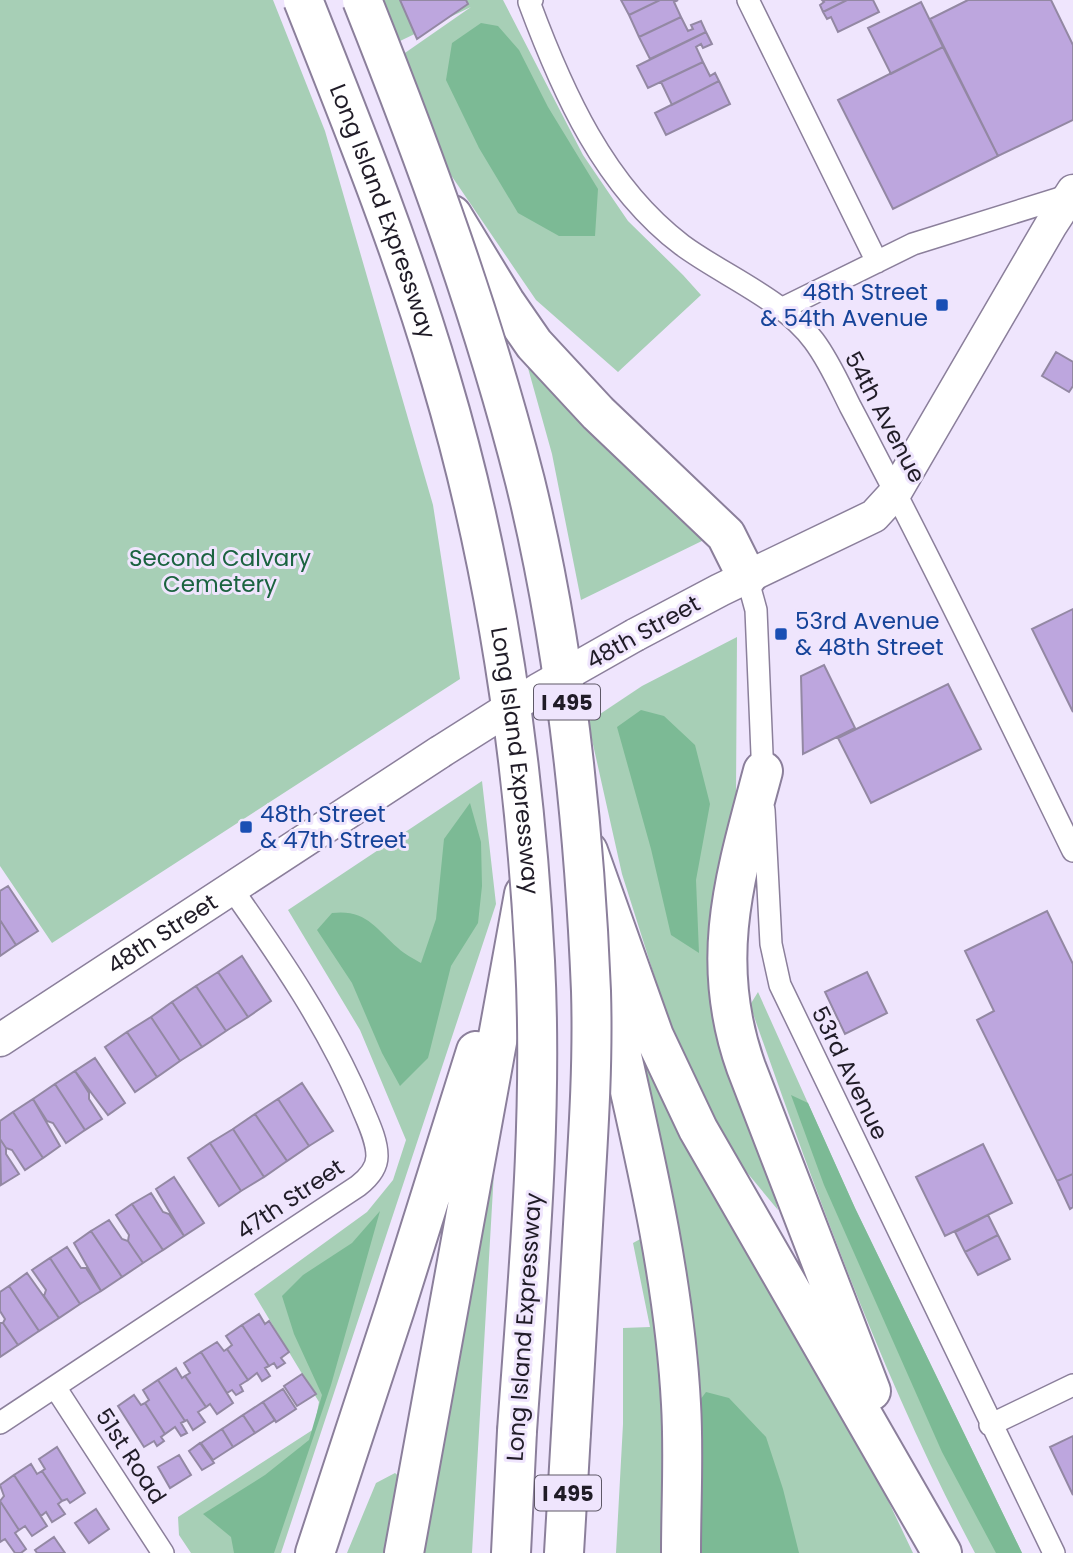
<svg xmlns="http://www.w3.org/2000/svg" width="1073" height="1553" font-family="Poppins,sans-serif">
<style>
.green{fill:#a7cfb6}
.forest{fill:#7cba95}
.building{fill:#bda6de;stroke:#9388a3;stroke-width:2}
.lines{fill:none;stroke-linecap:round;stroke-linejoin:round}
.street-casing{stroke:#8b7f9b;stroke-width:24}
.secondary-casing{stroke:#8b7f9b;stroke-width:35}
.highway-casing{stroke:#8b7f9b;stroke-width:42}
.street{stroke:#fff;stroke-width:21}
.secondary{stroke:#fff;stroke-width:32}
.highway{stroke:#fff;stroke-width:38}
.secondary-bridge-casing{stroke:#8b7f9b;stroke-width:35;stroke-linecap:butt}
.highway-bridge-casing{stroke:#8b7f9b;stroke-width:42;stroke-linecap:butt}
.secondary-bridge{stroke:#fff;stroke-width:32}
.highway-bridge{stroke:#fff;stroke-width:38}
.transit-dot{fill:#1a4fb4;stroke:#efe5fd;stroke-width:2.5}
.labels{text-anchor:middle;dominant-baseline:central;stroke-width:6;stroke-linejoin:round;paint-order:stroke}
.shield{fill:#efe5fd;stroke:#5e5867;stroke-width:2}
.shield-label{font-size:21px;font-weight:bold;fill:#201c27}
.street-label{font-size:23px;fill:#201c27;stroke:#efe5fd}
.transit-label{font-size:23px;fill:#164399;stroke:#efe5fd;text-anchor:start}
.park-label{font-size:23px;fill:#1b6340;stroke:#efe5fd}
</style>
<rect width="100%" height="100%" fill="#efe5fd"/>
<!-- green -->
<path class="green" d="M0,0H273L325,131L433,505L460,679L52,943L0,866Z
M384,0H503L583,155L628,221L683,275L701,295L618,372L536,300L440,159L402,55L471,7L400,41Z
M521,343L706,539L581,600L552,454Z
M737,637L736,795L711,916V1002L753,1114L778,1210L730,1152L674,1038L622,874L588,722L642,686Z
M482,781L496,904L281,1553H191L179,1535L178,1517L314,1429L319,1402L254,1294L367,1212L393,1180L406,1140L360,1030L288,910Z
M758,992L855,1208L1022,1553H975C882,1379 815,1190 750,1005Z
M648,1050L846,1412L913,1553H697L639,1065Z
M498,1102L472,1553H415Z
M644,1237L661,1334L667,1553H616L623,1424V1328L650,1327L633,1243Z
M395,1473L402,1479L388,1553H347L376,1483Z"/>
<!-- forest -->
<path class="forest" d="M481,23L498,26L519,50L548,107L598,189L595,236H559L518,213L479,148L446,80L452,43Z
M641,710L664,716L695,745L710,804L696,880L699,953L671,935L651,849L617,727Z
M470,803L481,842L482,886L478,923L451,966L428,1058L400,1086L382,1053L352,983L317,930L332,913C366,909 375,928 398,948C404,954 414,959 421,963L436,919L444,839Z
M791,1095L808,1103L855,1208L1022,1553H996L942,1452L824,1185Z
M380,1211L331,1385L274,1553H234L231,1537L203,1514L265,1475L309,1440L322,1395L294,1334L282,1296L303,1275L352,1243Z
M706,1392L729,1398L766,1437L783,1489L799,1553H697V1404Z"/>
<!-- building -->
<path class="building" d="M400,0H466L468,4L417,39Z
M621,0H660L629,15Z
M660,0H678L674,2L681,17L639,37L629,15Z
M822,0H847L823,12L820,5L824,2Z
M847,0H873L879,12L838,32L831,17L827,19L823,12Z
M968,0H1051L1073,45V120L998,156L930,19Z
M921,2L943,47L891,74L868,28Z
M681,17L688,31L693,29L691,25L701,21L706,32L650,59L639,37Z
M706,32L712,44L703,48L701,44L696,47L703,62L648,88L637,66Z
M943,47L998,156L893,209L838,100Z
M703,62L710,76L715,73L719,81L672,105L661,82Z
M719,81L730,104L666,135L655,113Z
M1056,352L1073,362V386L1069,392L1042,376Z
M1073,609V712L1032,629Z
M824,665L855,728L803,754L801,676Z
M948,684L981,749L871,803L838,738Z
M8,886L38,931L16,945L0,920V891Z
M1047,911L1073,964V1174L1057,1181L977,1020L994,1011L965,951Z
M0,920L16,945L0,956Z
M242,956L271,1001L248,1017L218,972Z
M218,972L248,1017L226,1031L196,986Z
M867,972L887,1013L845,1034L825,992Z
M196,986L226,1031L202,1047L172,1002Z
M172,1002L202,1047L180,1061L151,1017Z
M151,1017L180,1061L157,1077L127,1032Z
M127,1032L157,1077L135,1092L105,1047Z
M95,1058L125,1103L108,1115L75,1071Z
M75,1071L89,1093V1099L102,1119L85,1130L55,1084Z
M302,1083L333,1131L309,1146L278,1099Z
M55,1084L85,1130L66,1143L53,1123L47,1121L33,1099Z
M33,1099L60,1146L43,1158L13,1112Z
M278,1099L309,1146L287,1161L255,1114Z
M13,1112L43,1158L25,1170L12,1150L6,1148L0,1139V1121Z
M255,1114L287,1161L264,1177L233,1129Z
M233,1129L264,1177L241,1191L210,1143Z
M0,1139L6,1148V1154L19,1174L1,1185Z
M210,1143L241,1191L219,1206L188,1158Z
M983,1144L1012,1203L945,1236L916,1177Z
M1073,1174V1207L1070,1209L1057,1181Z
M174,1177L204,1223L184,1236L156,1189Z
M151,1193L163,1212L169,1214L184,1236L163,1250L132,1204Z
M132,1204L163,1250L143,1263L128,1241L129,1235L116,1215Z
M988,1215L998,1235L965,1252L955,1232Z
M109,1220L122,1239L128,1241L143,1263L122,1277L91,1231Z
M91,1231L122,1277L101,1291L74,1243Z
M998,1235L1010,1259L978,1275L965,1252Z
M67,1247L81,1268H86L101,1291L80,1304L50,1258Z
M50,1258L80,1304L59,1318L44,1296L46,1290L32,1270Z
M27,1273L59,1318L39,1331L9,1286Z
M9,1286L39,1331L18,1345L3,1323L5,1319L0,1311V1292Z
M259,1314L265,1324L269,1321L289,1352L281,1358L285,1363L277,1368L274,1363L269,1366L242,1325Z
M0,1323H3L18,1345L0,1357Z
M242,1325L269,1366L265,1368L270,1376L262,1381L257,1373L248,1380L227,1349L232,1345L226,1336Z
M217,1342L224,1351L227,1349L248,1380L240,1385L243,1391L236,1395L232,1390L227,1393L201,1352Z
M201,1352L233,1403L217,1414L210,1404L206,1407L185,1376L190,1373L184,1363Z
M176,1368L182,1378L185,1376L206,1407L198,1412L205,1422L193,1430L187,1420L185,1421L158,1380Z
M302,1374L316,1394L297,1406L284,1386Z
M158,1380L185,1421L181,1423L187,1433L181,1436L175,1427L165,1434L145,1403L149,1400L143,1390Z
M283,1389L296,1409L276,1422L263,1402Z
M134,1395L141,1405L145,1403L165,1434L161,1437L164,1441L157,1446L154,1441L144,1447L118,1406Z
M263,1402L275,1420L255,1433L243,1415Z
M243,1415L255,1433L233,1447L222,1429Z
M222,1429L233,1447L213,1460L201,1443Z
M1073,1436V1495L1050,1447Z
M200,1443L214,1463L202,1470L189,1451Z
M57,1447L85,1493L70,1503L67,1499L62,1501L42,1471L45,1469L39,1459Z
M179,1455L191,1475L170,1488L158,1467Z
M31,1464L37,1474L42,1471L62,1501L58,1504L65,1514L52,1522L46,1512L41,1516L14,1475Z
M14,1475L47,1526L32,1536L25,1526L19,1530L0,1501L4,1496L0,1485Z
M0,1501L19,1530L15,1533L26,1549L21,1553H15L5,1539L0,1542Z
M96,1509L109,1529L89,1543L75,1523Z
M54,1537L65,1553H37L35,1550Z"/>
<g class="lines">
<!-- street casing -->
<g class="street-casing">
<path id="street" d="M532,0L529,2C562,91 604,186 682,245C724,276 783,299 814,341C829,361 839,384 850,406C865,434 879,462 894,490C956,610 1014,730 1073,851
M748,0L877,262
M781,309L913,244L1070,195
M747,577L756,610L763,778
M764,810L771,944L780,985L1054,1553
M55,1387L163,1553
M0,1423L358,1186C367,1179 377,1169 377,1156C377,1139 367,1120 361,1105C328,1027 280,957 232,889
M990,1425L1073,1385"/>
</g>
<!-- secondary casing -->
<g class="secondary-casing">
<g id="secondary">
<path d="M635,635L720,590L874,516L895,493L1051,225L1073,191"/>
<path id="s1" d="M0,1040L440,752"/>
</g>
</g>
<!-- highway casing -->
<g class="highway-casing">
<path id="highway" d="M452,215L505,302L534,344L598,413L726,535L747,577
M763,771C735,876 708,960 746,1067L871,1391
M588,851L654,1036L698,1129L942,1553
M600,957C631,1103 673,1254 681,1404C684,1453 681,1503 681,1553
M315,1553L395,1309L476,1051
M404,1553L524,894
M511,1553L517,1431
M564,1553L571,1433"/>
</g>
<!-- street -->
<use href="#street" class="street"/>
<!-- secondary -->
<use href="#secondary" class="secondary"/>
<!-- highway -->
<use href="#highway" class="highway"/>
<!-- secondary-bridge casing -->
<g class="secondary-bridge-casing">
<path id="secondary-bridge" d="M440,752L538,690L635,635"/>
</g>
<!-- highway-bridge casing -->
<g class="highway-bridge-casing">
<g id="highway-bridge">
<path id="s2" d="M303,0C353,126 403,250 441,380C497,568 525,765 535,961C543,1117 528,1275 517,1431"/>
<path d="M362,0C425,158 483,316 525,481C566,648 584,820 591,991C593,1058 589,1124 585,1190C580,1271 576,1352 571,1433"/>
</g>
</g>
<!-- secondary-bridge -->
<use href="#secondary-bridge" class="secondary-bridge"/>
<!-- highway-bridge -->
<use href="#highway-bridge" class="highway-bridge"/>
</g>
<!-- markers -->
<g class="transit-dot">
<rect x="935" y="298" width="14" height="14" rx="3.5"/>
<rect x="774" y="627" width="14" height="14" rx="3.5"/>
<rect x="239" y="820" width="14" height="14" rx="3.5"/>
</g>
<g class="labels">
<!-- shield labels -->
<g class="shield">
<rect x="534" y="684.5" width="66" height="35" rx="5"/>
<rect x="535" y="1475.5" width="66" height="35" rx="5"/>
</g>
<g class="shield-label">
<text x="567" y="702">I 495</text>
<text x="568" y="1493">I 495</text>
</g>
<!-- street labels -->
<g class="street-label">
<text stroke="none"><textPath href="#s2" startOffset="226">Long Island Expressway</textPath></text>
<text transform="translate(885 417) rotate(62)">54th Avenue</text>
<text transform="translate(643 632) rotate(-29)">48th Street</text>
<text stroke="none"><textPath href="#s2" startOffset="793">Long Island Expressway</textPath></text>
<text stroke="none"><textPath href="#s1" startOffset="194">48th Street</textPath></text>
<text transform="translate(850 1073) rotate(64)">53rd Avenue</text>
<text transform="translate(290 1199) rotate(-34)">47th Street</text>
<text transform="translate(524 1327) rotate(-86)">Long Island Expressway</text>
<text transform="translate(131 1456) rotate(57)">51st Road</text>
</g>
<!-- transit labels -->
<g class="transit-label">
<text x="928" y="292" text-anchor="end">48th Street<tspan x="928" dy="26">&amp; 54th Avenue</tspan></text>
<text x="795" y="621">53rd Avenue<tspan x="795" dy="26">&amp; 48th Street</tspan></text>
<text x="260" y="814">48th Street<tspan x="260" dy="26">&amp; 47th Street</tspan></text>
</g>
<!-- park labels -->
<g class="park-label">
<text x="220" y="558">Second Calvary<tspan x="220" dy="26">Cemetery</tspan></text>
</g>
</g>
</svg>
